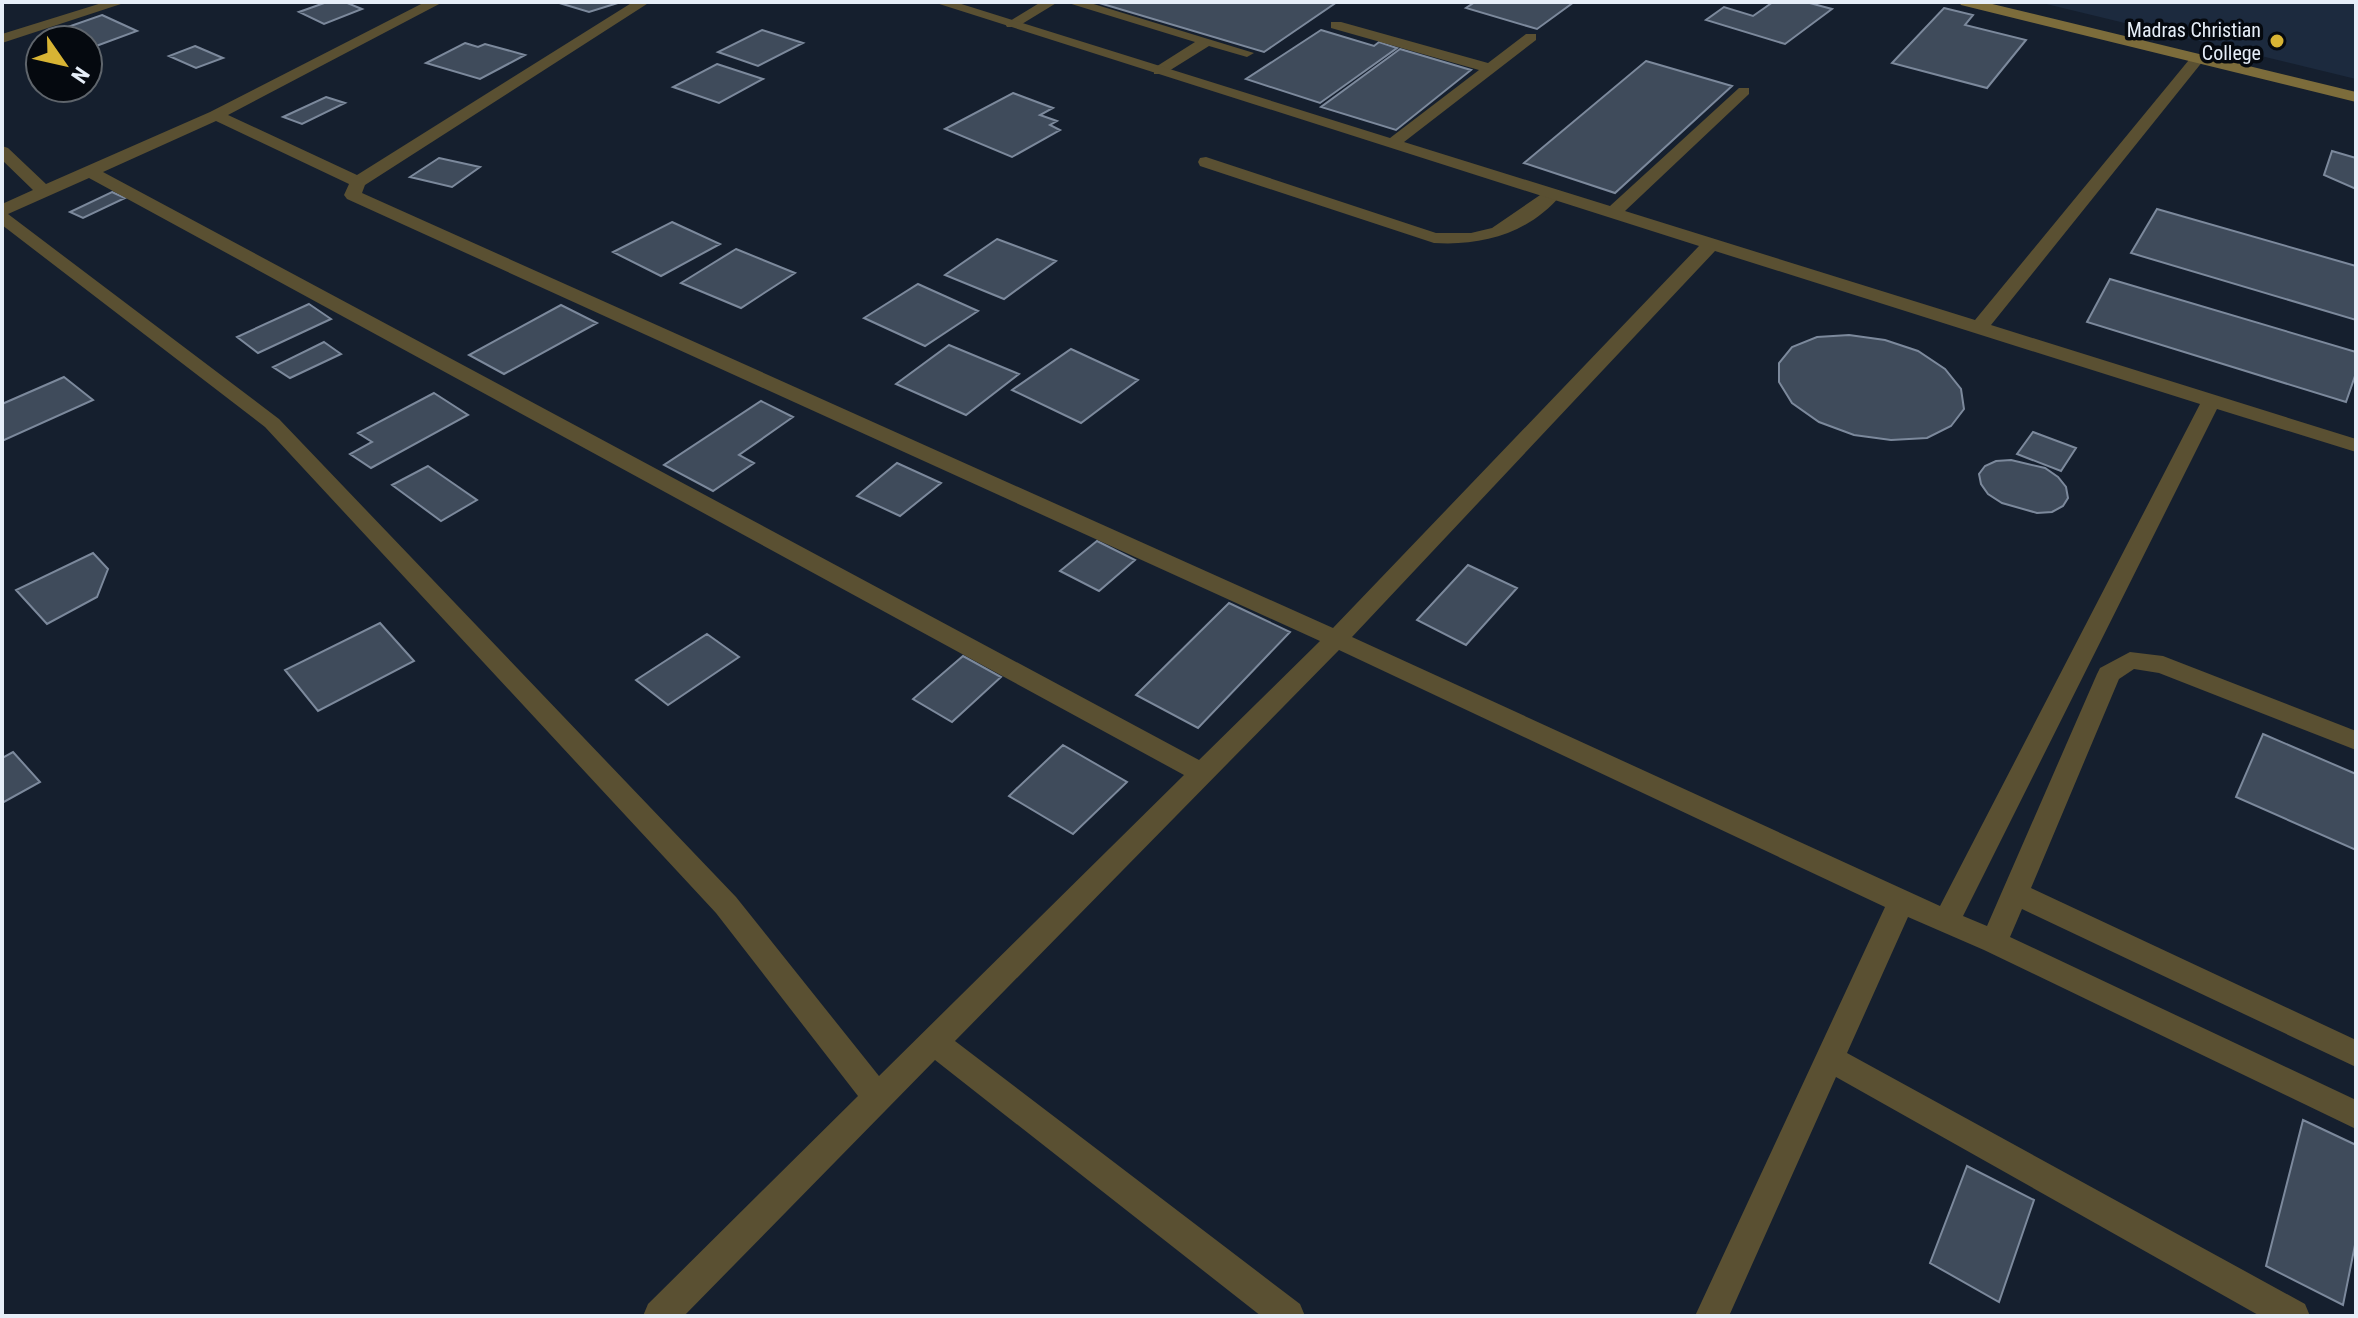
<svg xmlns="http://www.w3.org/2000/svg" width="2358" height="1318" font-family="'Roboto Condensed',sans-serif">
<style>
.built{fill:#1c2a3e}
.building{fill:#3f4b5b;stroke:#7c899c;stroke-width:2}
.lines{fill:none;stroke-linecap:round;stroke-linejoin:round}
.lane{fill:#5a5032;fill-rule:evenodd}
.street{fill:#5a5032;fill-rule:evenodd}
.secondary{fill:#7c6c3b;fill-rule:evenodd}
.poi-dot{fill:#d8b434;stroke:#05090f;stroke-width:3}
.labels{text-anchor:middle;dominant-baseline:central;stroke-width:7;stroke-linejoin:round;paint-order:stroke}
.far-poi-label{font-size:20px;fill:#e6eef8;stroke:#05090f;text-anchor:end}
</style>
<rect width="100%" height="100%" fill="#151f2e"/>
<!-- built -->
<path class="built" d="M2038,2H2356V79Z"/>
<!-- building -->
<path class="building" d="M327,2H345L362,9L324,24L299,12Z
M556,2H621L589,12Z
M1096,2H1337L1264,52Z
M1475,2H1574L1537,29L1466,8Z
M1773,2H1806L1832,9L1785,44L1706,20L1724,7L1753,16Z
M1944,8L1973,15L1965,25L2026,40L1987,88L1892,63Z
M102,15L137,31L88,49V40H50L42,36Z
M762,30L803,43L758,66L718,52Z
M1321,30L1374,46L1379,42L1397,48L1320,103L1246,79Z
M465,43L478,47L485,44L525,55L480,79L426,63Z
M195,46L223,58L196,68L169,56Z
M1400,49L1471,70L1396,130L1321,107Z
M1646,61L1732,86L1615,193L1524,163Z
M717,64L763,79L719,103L673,87Z
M1013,93L1053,108L1040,115L1057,121L1050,125L1060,130L1012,157L945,129Z
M326,97L345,103L302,124L283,117Z
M2332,151L2356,158V189L2324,175Z
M439,158L480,167L452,187L410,177Z
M112,192L125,198L83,218L70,212Z
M2157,209L2356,266V320L2131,253Z
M672,222L720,244L661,276L613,252Z
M997,239L1056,261L1004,299L945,275Z
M736,249L795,273L741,308L681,283Z
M2110,279L2356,352V373L2346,402L2087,322Z
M918,284L978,311L925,346L864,318Z
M309,304L331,319L258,353L237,337Z
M561,305L597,323L504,374L469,355Z
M1849,335L1885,340L1918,351L1945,369L1961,389L1964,409L1951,426L1927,438L1891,440L1854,435L1819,422L1792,403L1779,382V363L1792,347L1817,337Z
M324,342L341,354L290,378L273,367Z
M949,345L1019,374L966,415L896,384Z
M1071,349L1138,380L1081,423L1012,390Z
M64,377L93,400L2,441V404Z
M434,393L468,415L371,468L350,454L372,442L358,433Z
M761,401L793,417L739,455L754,463L713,491L664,465Z
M2033,432L2076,448L2061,471L2017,454Z
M2011,460L2045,468L2058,477L2066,487L2068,498L2063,506L2052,512L2037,513L2002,503L1988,494L1981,484L1979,474L1985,466L1996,461Z
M897,463L941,483L900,516L857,496Z
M428,466L477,500L441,521L392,485Z
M1097,541L1135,560L1099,591L1060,571Z
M93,553L108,569L97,597L47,624L16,590Z
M1468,565L1517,588L1466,645L1417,620Z
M1229,603L1290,632L1198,728L1136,695Z
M380,623L414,661L318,711L285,670Z
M707,634L739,657L668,705L636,680Z
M963,656L1001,677L952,722L913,699Z
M2263,734L2356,774V850L2236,797Z
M1063,745L1127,782L1073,834L1009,796Z
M13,752L40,782L2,803V758Z
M2303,1120L2356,1145V1240L2343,1305L2266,1266Z
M1967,1166L2034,1200L1999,1302L1930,1263Z"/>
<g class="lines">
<!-- lane -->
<path class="lane" d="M1041,2H1058L1017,27H1007L1005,24Z
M1065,2H1087L1254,53L1247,57L1209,46L1164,74H1154V68L1195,42Z
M1206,157L1436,233H1471L1492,228L1546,191L1552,190L1561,195C1528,234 1482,246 1434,243L1200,166L1198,162L1200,158Z"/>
<!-- street -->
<path class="street" d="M105,2H127L2,43V34Z
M425,2H443L228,115L357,175L633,2H650L365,185L362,193L1333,628L1699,246L933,2H955L1390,138L1479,70L1331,28V22H1341L1488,63L1526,34H1536V40L1404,142L1610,206L1739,88H1749V94L1625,211L1975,320L2193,55H2203V61L1991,325L2356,439V452L2217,409L1963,916L1987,926L2097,674L2100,668L2130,652L2163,656L2356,731V750L2159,673L2134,669L2119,679L2031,888L2356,1040V1067L2022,909L2010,937L2356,1100V1129L1984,950L1908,917L1847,1053L2305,1304L2310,1316H2260L1836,1077L1729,1316H1695L1885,907L1339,650L955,1041L1300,1304L1305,1316H1261L935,1060L684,1316H643L648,1304L858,1096L716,913L265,427L2,225V204L33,190L2,160V146L8,148L46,184L210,112ZM216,121L349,184L344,195L347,199L1320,641L1199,760L103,172ZM89,178L1184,775L879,1076L736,897L279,419L8,214ZM1715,251L2200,404L1940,906L1352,637Z"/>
<!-- secondary -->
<path class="secondary" d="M1959,2H1984L2356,92V102L1961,5Z"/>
</g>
<!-- markers -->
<circle class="poi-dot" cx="2277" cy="41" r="8"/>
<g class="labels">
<!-- far-poi labels -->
<g class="far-poi-label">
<text x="2261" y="30">Madras Christian<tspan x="2261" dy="23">College</tspan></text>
</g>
</g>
<!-- border -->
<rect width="2358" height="1318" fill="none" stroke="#e6eef8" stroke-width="8"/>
<!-- north arrow -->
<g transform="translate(64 64) rotate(124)"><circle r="38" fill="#05090f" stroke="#5f656c" stroke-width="2"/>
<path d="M0-6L14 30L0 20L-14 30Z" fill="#d8b434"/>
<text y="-12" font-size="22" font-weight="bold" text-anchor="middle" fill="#e6eef8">N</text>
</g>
</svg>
